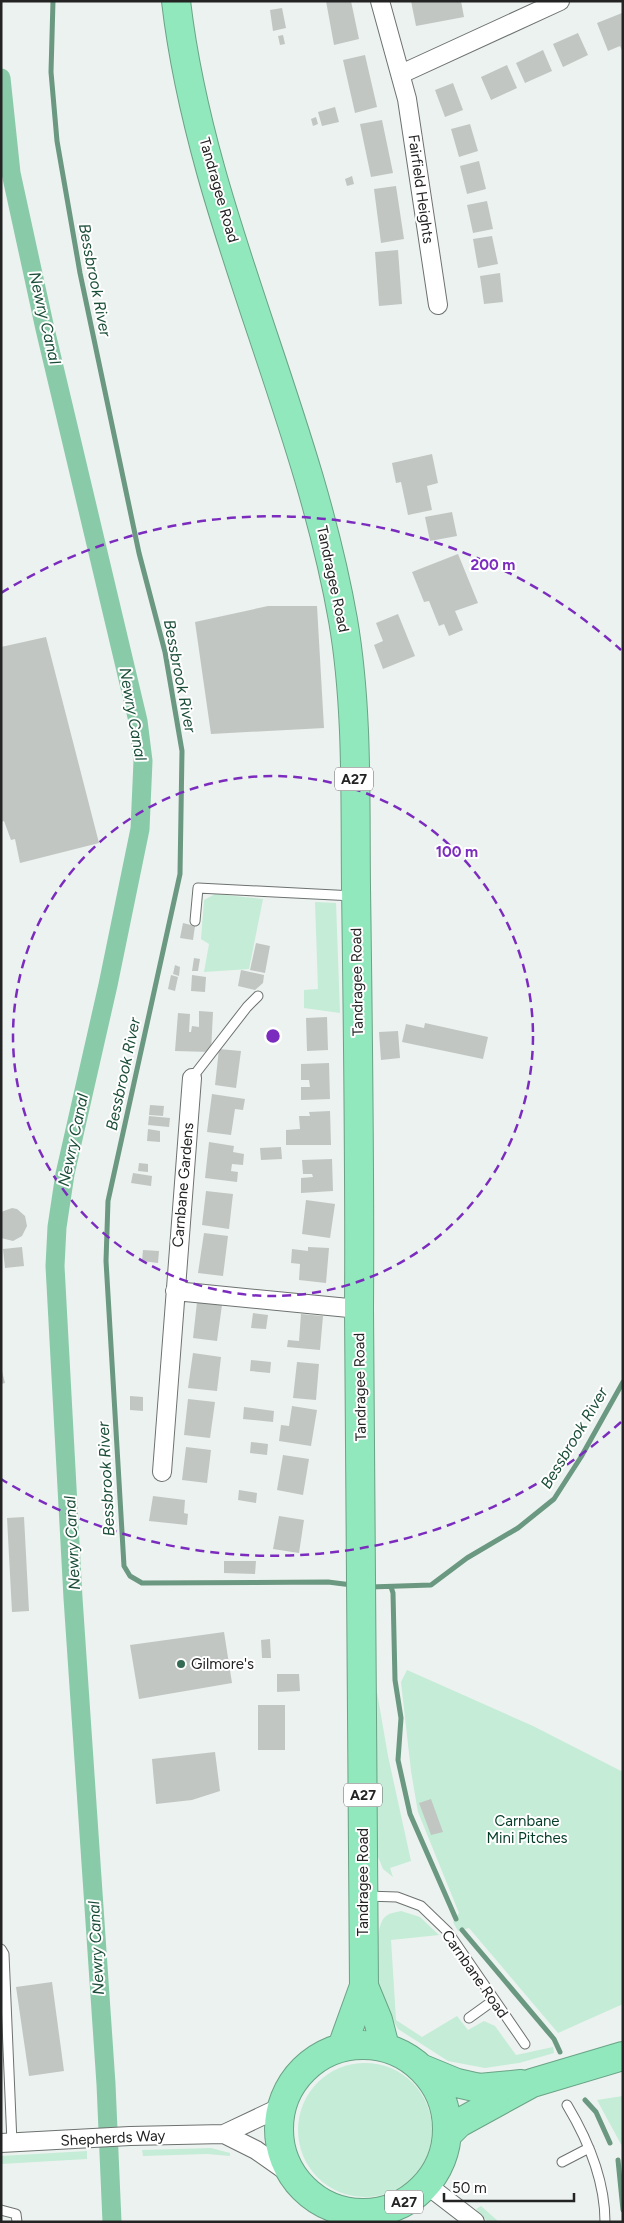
<svg xmlns="http://www.w3.org/2000/svg" width="624" height="2223" font-family="Figtree,sans-serif">
<style>
.green{fill:#c5ecd7}
.lines{fill:none;stroke-linecap:round;stroke-linejoin:round}
.stream{stroke:#6a9880;stroke-width:5}
.canal{stroke:#89caa9;stroke-width:19}
.building{fill:#c1c6c3}
.lane-casing{stroke:#6d726f;stroke-width:11}
.street-casing{stroke:#6d726f;stroke-width:20}
.highway-casing{stroke:#6aa386;stroke-width:30}
.lane{stroke:#fff;stroke-width:9}
.street{stroke:#fff;stroke-width:18}
.highway{stroke:#90e8bc;stroke-width:28}
.ring{fill:none;stroke:#7b2cbf;stroke-width:2.5;stroke-dasharray:9 6}
.poi-dot{fill:#356b52;stroke:#fff;stroke-width:2}
.labels{text-anchor:middle;dominant-baseline:central;stroke-width:4;stroke-linejoin:round;paint-order:stroke}
.shield{fill:#fff;stroke:#646564;stroke-width:1}
.shield-label{font-size:14px;font-weight:bold;fill:#222322}
.street-label{font-size:15px;fill:#222322;stroke:#fff}
.poi-label{font-size:15px;fill:#222322;stroke:#fff;text-anchor:start}
.park-label{font-size:15px;fill:#033c27;stroke:#fff}
.water-label{font-size:16px;font-style:italic;fill:#1b4e38;stroke:#fff}
.centre{fill:#7b2cbf;stroke:#fff;stroke-width:2.5}
.ring-label{font-size:15px;text-anchor:middle;font-weight:bold;fill:#7b2cbf;stroke:#fff;stroke-width:4;stroke-linejoin:round;paint-order:stroke}
</style>
<rect width="100%" height="100%" fill="#ecf2ef"/>
<!-- green -->
<path class="green" d="M215,894L263,899L249,969L204,972L209,944L201,939L204,900Z
M315,902L336,903L340,1013L304,1008V990L318,989Z
M373,1669L388,1756L411,1861L390,1868L393,1877L383,1869L376,1852Z
M407,1670L533,1726L623,1772V2004L558,2033L469,1928L458,1931L453,1922L459,1913L418,1812L411,1771L401,1682Z
M401,1911L420,1917L439,1935L391,1940L396,2020L422,2037L457,2016L468,2030L484,2021L495,2026L516,2055L553,2047L554,2053L519,2063L485,2068L448,2061L398,2029L385,2006H381C380,1987 371,1927 386,1916C390,1913 397,1912 401,1911Z
M298 2130a67 67 0 1 1 134 0a67 67 0 1 1-134 0Z
M623,2096V2148L597,2100Z
M211,2148L230,2153V2156L207,2154L143,2156L142,2150Z
M87,2151V2159L1,2164V2156Z
M481,2206L499,2222H488L476,2209Z"/>
<g class="lines">
<!-- stream -->
<path class="stream" d="M53,1L51,72L57,141L80,273L139,553L165,652L182,751L180,874L108,1201L106,1261L124,1566L130,1576L142,1583L328,1582L352,1585
M370,1587L431,1585L467,1558L518,1528L554,1499L581,1457L623,1382
M391,1587L393,1593L395,1680L401,1718L398,1760L410,1814L456,1919
M462,1930L554,2039L560,2052
M585,2100L596,2112L610,2143
M618,2160L623,2210"/>
<!-- canal -->
<path class="canal" d="M1,78L11,173L45,329L138,721L143,761L140,829L108,985L65,1174L57,1227L55,1266L73,1598L106,2084L112,2222"/>
</g>
<!-- building -->
<path class="building" d="M326,1H351L359,39L334,45Z
M411,1H461L464,17L416,26Z
M282,8L286,28L273,31L270,10Z
M622,13L623,52L620,46L608,51L597,23Z
M578,33L588,55L563,67L553,44Z
M283,35L285,44L280,45L278,36Z
M543,50L552,71L525,83L516,63Z
M365,55L377,107L355,113L343,60Z
M507,65L517,88L491,100L481,77Z
M453,83L463,110L445,117L435,90Z
M335,107L339,122L322,126L318,112Z
M316,117L318,124L313,126L311,119Z
M382,120L393,173L371,177L360,124Z
M470,124L478,151L459,157L451,129Z
M479,161L486,189L467,194L460,166Z
M352,176L354,184L347,186L345,179Z
M396,186L404,239L381,243L374,189Z
M487,201L493,229L473,233L467,205Z
M492,236L498,264L478,268L473,239Z
M398,250L402,304L379,306L375,252Z
M500,273L503,302L484,304L480,276Z
M432,454L438,483L427,486L432,510L408,515L401,482L396,483L392,463Z
M452,512L457,536L430,541L425,517Z
M458,554L478,603L455,611L463,630L449,636L444,624L439,626L429,601L424,602L412,572Z
M268,606H317L324,728L211,734L195,622Z
M398,614L415,656L383,669L374,645L383,641L376,623Z
M46,637L99,843L20,863L15,839L11,840L4,821L1,822V647Z
M183,923L195,926L193,940L180,938Z
M256,943L270,946L265,973L250,970Z
M194,958L200,959L198,971H192Z
M175,965L180,967L179,976L173,974Z
M241,970L264,975L263,983L255,990L238,986Z
M171,975L178,977L175,991L168,989Z
M192,975L206,977L205,992L191,991Z
M199,1011L213,1012L211,1052L175,1051L178,1013L190,1014L189,1032H191L192,1026L199,1027Z
M327,1017L328,1050L307,1051L306,1018Z
M425,1023L488,1037L483,1059L402,1042L406,1024L424,1028Z
M398,1031L400,1058L381,1060L379,1032Z
M219,1049L241,1051L236,1088L215,1085Z
M329,1063L330,1099L301,1100V1087H310L309,1080H301V1064Z
M212,1094L245,1099L243,1110L235,1109L231,1135L207,1132Z
M150,1105L164,1106L163,1116L149,1115Z
M330,1111L331,1145H286V1130L300,1129L299,1116H310L309,1112Z
M149,1116L170,1118L169,1127L148,1125Z
M148,1129L160,1131V1142L147,1141Z
M209,1142L234,1146L233,1152L244,1154L243,1165L232,1164L231,1171L238,1172L237,1182L205,1178Z
M281,1147L282,1159L261,1160L260,1148Z
M332,1159L333,1191L301,1193V1178L313,1177L312,1174H303L302,1160Z
M139,1163L148,1164V1172L138,1171Z
M133,1173L152,1176L151,1186L131,1183Z
M206,1191L233,1194L229,1229L202,1225Z
M306,1200L335,1204L330,1238L302,1234Z
M12,1208L17,1209L25,1216L27,1226L22,1236L13,1241L1,1238V1212Z
M204,1233L228,1236L223,1276L198,1273Z
M22,1247L24,1266L5,1268L3,1249Z
M308,1247L329,1248L326,1283L299,1280L300,1264L291,1263L292,1249L308,1251Z
M143,1250L159,1251L158,1263L142,1261Z
M197,1302L222,1305L217,1341L193,1338Z
M253,1313L268,1315L266,1329L251,1328Z
M301,1314L323,1316L320,1350L287,1347L288,1340L299,1341Z
M193,1353L221,1357L217,1391L188,1388Z
M251,1360L271,1362L270,1373L250,1371Z
M297,1362L319,1364L316,1400L293,1398Z
M2,1371L5,1383L1,1384V1372Z
M130,1396L143,1397V1411L130,1410Z
M188,1399L215,1402L210,1438L184,1435Z
M292,1406L317,1410L311,1446L279,1441L281,1425L289,1426Z
M244,1407L274,1411L273,1422L243,1419Z
M251,1442L268,1444L267,1455L250,1453Z
M186,1447L211,1450L207,1483L182,1480Z
M283,1455L309,1459L303,1495L277,1490Z
M239,1490L257,1493L256,1503L238,1500Z
M153,1496L185,1500L184,1513L188,1514L187,1525L149,1521Z
M279,1516L304,1520L299,1553L273,1549Z
M24,1517L29,1611L12,1612L7,1518Z
M224,1561H256L255,1574L224,1573Z
M224,1632L232,1683L139,1699L130,1645Z
M270,1639L271,1658H262L261,1640Z
M277,1674H299L300,1691L277,1692Z
M258,1705H285V1750H258Z
M215,1752L220,1791L192,1800L156,1804L152,1759Z
M431,1799L443,1832L431,1835L419,1803Z
M52,1982L64,2071L29,2076L16,1987Z"/>
<g class="lines">
<!-- lane casing -->
<g class="lane-casing">
<path id="lane" d="M195,921L198,888L354,896
M192,1078L247,1007L258,996
M366,1896L397,1897L421,1906L448,1932L525,2044
M1,1949L4,1954L12,2143
M469,2018L494,2000
M567,2105C588,2140 605,2180 605,2222
M562,2162L589,2148
M1,2210L16,2214L17,2222"/>
</g>
<!-- street casing -->
<g class="street-casing">
<path id="street" d="M380,1L407,99L438,305
M401,74L560,1
M175,1291L359,1309
M162,1472L192,1078
M224,2134L256,2150L293,2176
M1,2143L130,2136L224,2134L281,2107
M427,2185L475,2222"/>
</g>
<!-- highway casing -->
<g class="highway-casing">
<path id="highway" d="M176,1C201,215 306,409 343,620C358,707 355,799 356,887C358,1028 360,1168 359,1309L364,1986L342,2047
M364,1986L378,2020L385,2047
M279 2129a84 84 0 1 1 168 0a84 84 0 1 1-168 0Z
M423,2069L457,2083L479,2088L521,2084
M448,2134L459,2123L532,2083L623,2056"/>
</g>
<!-- lane -->
<use href="#lane" class="lane"/>
<!-- street -->
<use href="#street" class="street"/>
<!-- highway -->
<use href="#highway" class="highway"/>
</g>
<!-- distance rings -->
<g class="ring">
<circle cx="273" cy="1036" r="260"/>
<path d="M621 1422A520 520 0 0 1 1 1479M1 593A520 520 0 0 1 621 650"/>
</g>
<!-- markers -->
<circle class="poi-dot" cx="181" cy="1664" r="5"/>
<g class="labels">
<!-- shield labels -->
<g class="shield">
<rect x="335" y="767.5" width="38" height="23" rx="4"/>
<rect x="344" y="1783.5" width="38" height="23" rx="4"/>
<rect x="385" y="2190.5" width="38" height="23" rx="4"/>
</g>
<g class="shield-label">
<text x="354" y="779">A27</text>
<text x="363" y="1795">A27</text>
<text x="404" y="2202">A27</text>
</g>
<!-- street labels -->
<g class="street-label">
<text transform="translate(421 189) rotate(82)">Fairfield Heights</text>
<text transform="translate(219 190) rotate(74)">Tandragee Road</text>
<text transform="translate(333 579) rotate(78)">Tandragee Road</text>
<text transform="translate(357 982) rotate(-91)">Tandragee Road</text>
<text transform="translate(183 1185) rotate(-85)">Carnbane Gardens</text>
<text transform="translate(360 1387) rotate(-91)">Tandragee Road</text>
<text transform="translate(363 1882) rotate(-90)">Tandragee Road</text>
<text transform="translate(475 1974) rotate(55)">Carnbane Road</text>
<text transform="translate(113 2138) rotate(-3)">Shepherds Way</text>
</g>
<!-- poi labels -->
<g class="poi-label">
<text x="191" y="1664">Gilmore's</text>
</g>
<!-- park labels -->
<g class="park-label">
<text x="527" y="1821">Carnbane<tspan x="527" dy="17">Mini Pitches</tspan></text>
</g>
<!-- water labels -->
<g class="water-label">
<text transform="translate(95 280) rotate(79)">Bessbrook River</text>
<text transform="translate(45 318) rotate(77)">Newry Canal</text>
<text transform="translate(180 676) rotate(79)">Bessbrook River</text>
<text transform="translate(133 714) rotate(80)">Newry Canal</text>
<text transform="translate(123 1074) rotate(-78)">Bessbrook River</text>
<text transform="translate(73 1140) rotate(-78)">Newry Canal</text>
<text transform="translate(574 1438) rotate(-59)">Bessbrook River</text>
<text transform="translate(106 1479) rotate(-93)">Bessbrook River</text>
<text transform="translate(72 1543) rotate(-93)">Newry Canal</text>
<text transform="translate(96 1948) rotate(-93)">Newry Canal</text>
</g>
</g>
<circle cx="273" cy="1036" r="8" class="centre"/>
<g class="ring-label">
<text x="493" y="570">200 m</text>
<text x="457" y="857">100 m</text>
</g>
<!-- border -->
<rect width="624" height="2223" fill="none" stroke="#222322" stroke-width="5"/>
<!-- scale -->
<path d="M444 2193v8h130v-8" fill="none" stroke="#222322" stroke-width="2.5"/>
<text x="452" y="2193" font-size="15" fill="#222322" stroke="#ffffff" stroke-width="4" paint-order="stroke">50 m</text>
</svg>
